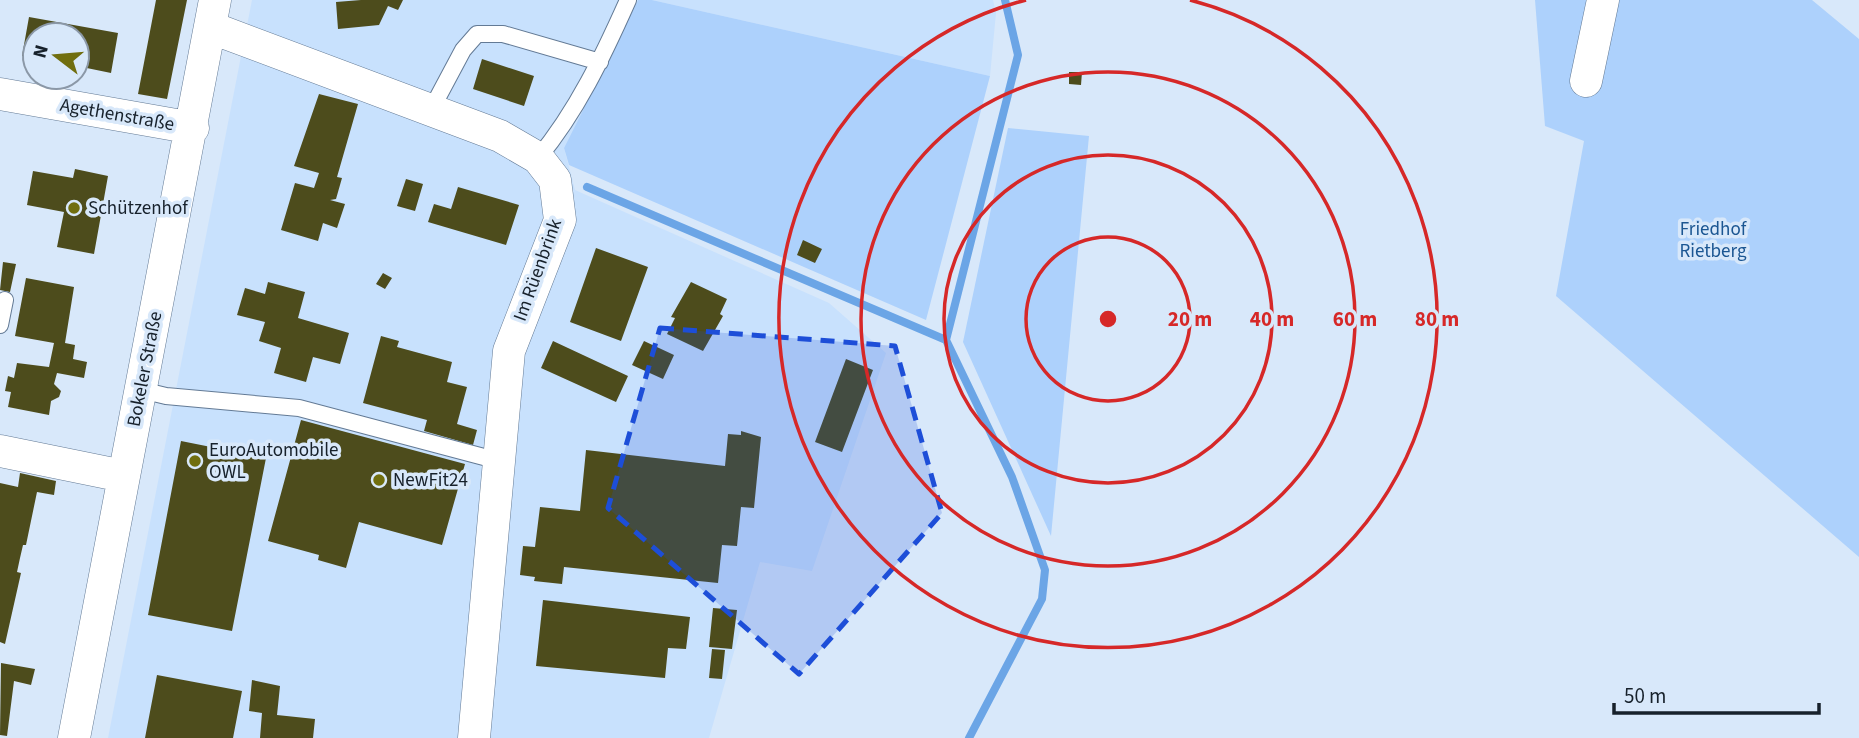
<svg xmlns="http://www.w3.org/2000/svg" width="1859" height="738" font-family="'Source Sans 3',sans-serif">
<style>
.built{fill:#c8e1fd}
.green{fill:#add1fc}
.lines{fill:none;stroke-linecap:round;stroke-linejoin:round}
.stream{stroke:#6ba5e6;stroke-width:8}
.building{fill:#4d4c1c}
.lane-casing{stroke:#637a95;stroke-width:18}
.street-casing{stroke:#637a95;stroke-width:33}
.lane{stroke:#fff;stroke-width:16}
.street{stroke:#fff;stroke-width:32}
.marked{fill:#1d4ed8;fill-opacity:0.2;stroke:#1d4ed8;stroke-width:5;stroke-dasharray:14 9;stroke-linejoin:round}
.ring{fill:none;stroke:#d62828;stroke-width:3.5}
.poi-dot{fill:#706e0f;stroke:#d8e8fa;stroke-width:2.5}
.labels{text-anchor:middle;dominant-baseline:central;stroke-width:7;stroke-linejoin:round;paint-order:stroke}
.street-label{font-size:19px;fill:#17212b;stroke:#d8e8fa}
.poi-label{font-size:19px;fill:#17212b;stroke:#d8e8fa;text-anchor:start}
.park-label{font-size:19px;fill:#1b5692;stroke:#d8e8fa}
.centre{fill:#d62828;stroke:#d8e8fa;stroke-width:3.5}
.ring-label{font-size:21px;text-anchor:middle;font-weight:bold;fill:#d62828;stroke:#d8e8fa;stroke-width:7;stroke-linejoin:round;paint-order:stroke}
</style>
<rect width="100%" height="100%" fill="#d8e8fa"/>
<!-- built -->
<path class="built" d="M252,0H638L564,148L575,190L829,303L886,353L812,571L760,562L709,738H108Z
M652,0H993L996,13L990,76Z"/>
<!-- green -->
<path class="green" d="M638,0H652L990,76L926,320L569,165L564,148Z
M1535,0H1812L1859,39V557L1556,296L1584,141L1545,126Z
M1008,128L1089,136L1051,536L963,342Z"/>
<g class="lines">
<!-- stream -->
<path class="stream" d="M587,187L946,340
M969,738L1042,599L1045,570L1012,477L946,340L1018,55L1005,0"/>
</g>
<!-- building -->
<path class="building" d="M156,0H187L167,99L138,94Z
M361,0H403L398,10L388,6L379,25L338,29L336,2Z
M29,17L118,33L111,73L77,66V35H35V59L22,56Z
M482,59L534,76L524,106L473,89Z
M1069,72H1082L1081,85L1069,84Z
M319,94L358,104L337,177L342,178L336,199L330,200L345,204L337,228L323,223L318,241L281,230L295,183L314,188L319,173L294,166Z
M75,169L108,176L94,254L57,247L64,212L27,205L33,171L73,178Z
M406,179L423,184L415,211L397,206Z
M458,187L519,205L506,245L428,222L434,204L451,209Z
M803,240L822,249L815,263L797,255Z
M596,248L648,267L621,341L570,322Z
M3,262L16,264L10,292L0,290Z
M383,273L392,278L385,289L376,284Z
M26,278L74,287L65,343L75,345L73,359L87,362L84,378L57,373L54,384L61,391L59,397L51,401L49,415L8,407L11,392L5,391L8,376L14,378L17,363L49,367L54,343L15,336Z
M268,282L305,292L298,318L349,333L340,364L313,357L306,382L274,373L281,348L259,341L265,322L237,315L245,288L265,294Z
M691,282L727,299L720,314L723,316L703,351L667,334L675,318L671,317Z
M381,336L399,341L397,347L452,362L447,382L467,387L457,424L477,430L473,445L424,431L427,420L363,403Z
M553,341L628,376L616,402L541,368Z
M644,341L674,355L663,379L632,365Z
M846,359L873,370L842,452L815,442Z
M301,420L465,464L442,545L359,522L346,568L318,560L319,555L268,541Z
M741,431L761,437L754,508L741,507L737,546L722,545L718,583L564,567L562,584L534,581L535,577L520,575L523,546L535,547L540,507L580,511L586,450L725,466L728,434L741,435Z
M181,441L266,458L232,631L148,615Z
M20,473L56,481L54,495L37,492L26,545H23L20,558L17,572L21,573L5,644L0,642V483L18,487Z
M543,600L690,617L686,649L668,648L665,678L536,666Z
M713,608L737,610L732,649L709,647Z
M712,649L725,650L722,679L709,678Z
M1,663L35,669L31,685L14,681L7,736L0,735Z
M157,675L242,691L233,738H145Z
M252,680L280,686L277,715L315,719L313,738H260L262,713L249,711Z"/>
<g class="lines">
<!-- lane casing -->
<g class="lane-casing">
<path id="lane" d="M431,110L463,50L477,34H503L600,62
M538,158C577,111 603,56 628,0
M0,325L5,300
M141,390L166,396L299,408L499,461"/>
</g>
<!-- street casing -->
<g class="street-casing">
<path id="street" d="M212,28L500,136L538,158L555,180L560,220L509,351L474,738
M1586,81L1603,0
M0,94L193,128
M0,451L123,476
M74,738L215,0"/>
</g>
<!-- lane -->
<use href="#lane" class="lane"/>
<!-- street -->
<use href="#street" class="street"/>
</g>
<!-- marked area -->
<path class="marked" d="M660,328L895,346L942,513L799,674L608,508Z"/>
<!-- distance rings -->
<g class="ring">
<circle cx="1108" cy="319" r="82"/>
<circle cx="1108" cy="319" r="164"/>
<circle cx="1108" cy="319" r="247"/>
<path d="M1190 0A329 329 0 1 1 1026 0"/>
</g>
<!-- markers -->
<g class="poi-dot">
<circle cx="74" cy="208" r="7"/>
<circle cx="195" cy="461" r="7"/>
<circle cx="379" cy="480" r="7"/>
</g>
<g class="labels">
<!-- street labels -->
<g class="street-label">
<text transform="translate(117 115) rotate(10)">Agethenstraße</text>
<text transform="translate(538 270) rotate(-70)">Im Rüenbrink</text>
<text transform="translate(145 369) rotate(-79)">Bokeler Straße</text>
</g>
<!-- poi labels -->
<g class="poi-label">
<text x="88" y="208">Schützenhof</text>
<text x="209" y="450">EuroAutomobile<tspan x="209" dy="22">OWL</tspan></text>
<text x="393" y="480">NewFit24</text>
</g>
<!-- park labels -->
<g class="park-label">
<text x="1713" y="229">Friedhof<tspan x="1713" dy="22">Rietberg</tspan></text>
</g>
</g>
<circle cx="1108" cy="319" r="10" class="centre"/>
<g class="ring-label">
<text x="1190" y="326">20 m</text>
<text x="1272" y="326">40 m</text>
<text x="1355" y="326">60 m</text>
<text x="1437" y="326">80 m</text>
</g>
<!-- north arrow -->
<g transform="translate(56 56) rotate(286)"><circle r="33" fill="#d8e8fa" stroke="#8b98a7" stroke-width="2"/>
<path d="M0-5L12 26L0 18L-12 26Z" fill="#706e0f"/>
<text y="-10" font-size="19" font-weight="bold" text-anchor="middle" fill="#17212b">N</text>
</g>
<!-- scale -->
<path d="M1614 703v10h205v-10" fill="none" stroke="#17212b" stroke-width="3.5"/>
<text x="1624" y="703" font-size="21" fill="#17212b" stroke="#d8e8fa" stroke-width="5" paint-order="stroke">50 m</text>
</svg>
